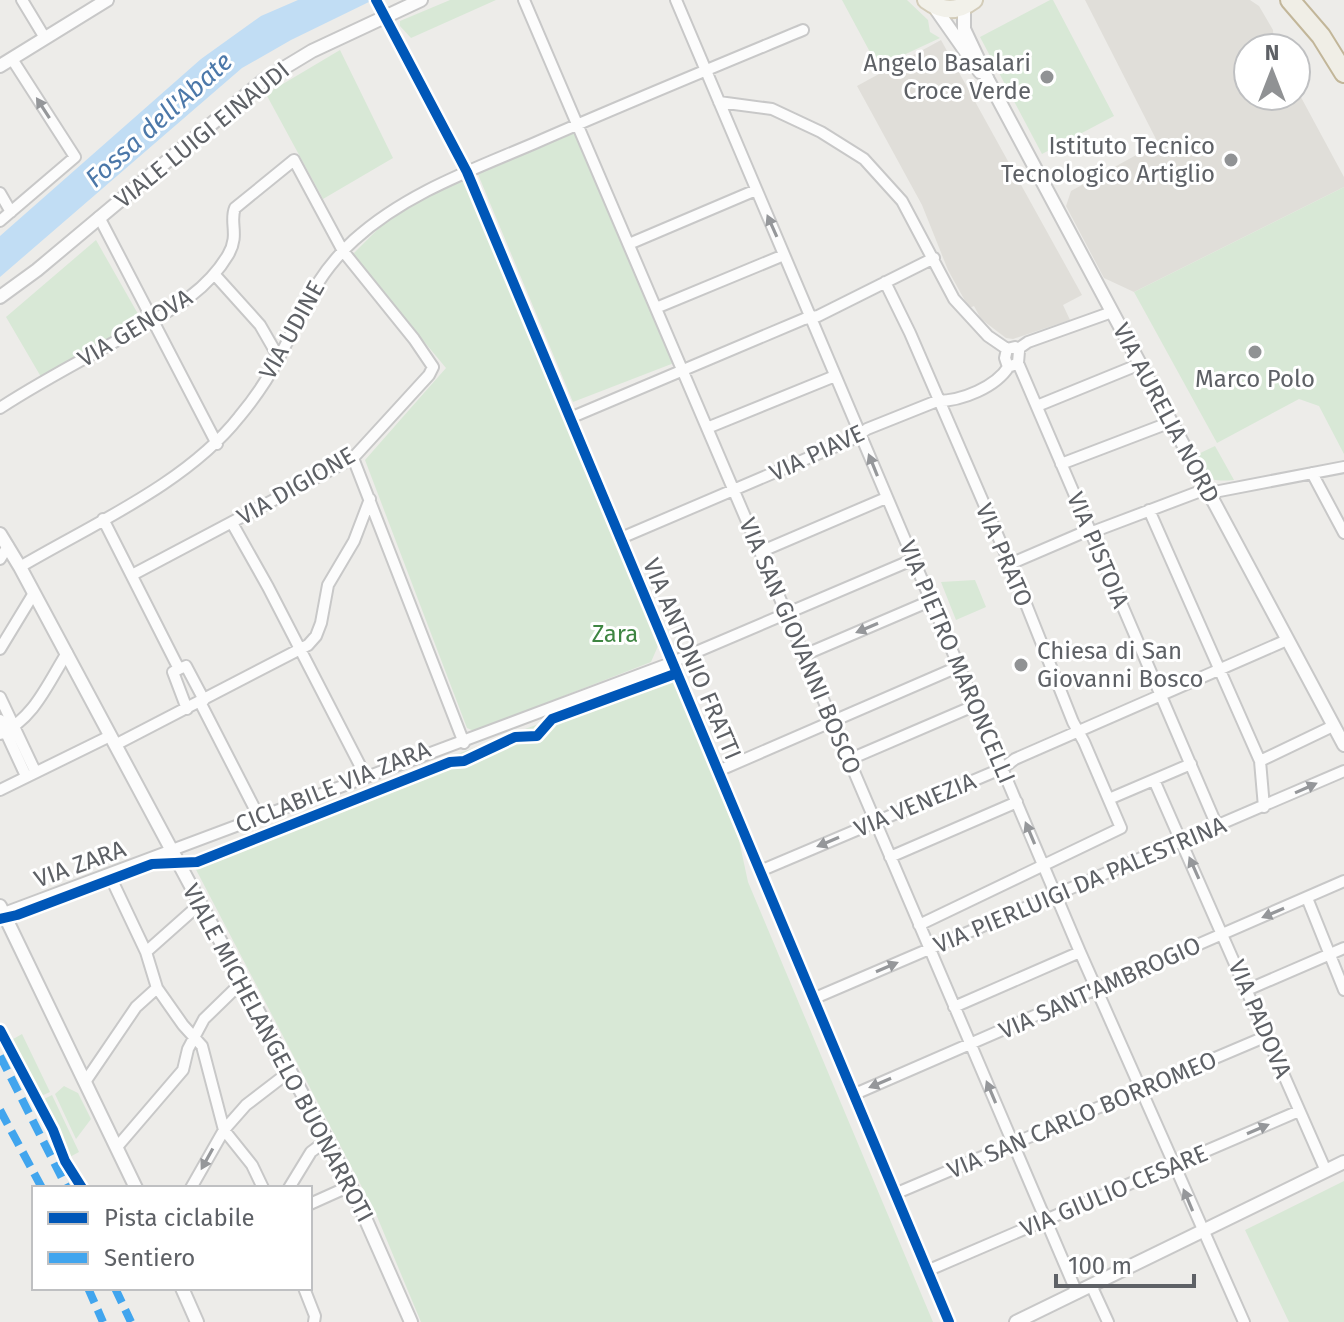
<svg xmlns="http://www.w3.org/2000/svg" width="1344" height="1322" font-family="'Fira Sans',sans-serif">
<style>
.education{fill:#e0ded9}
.green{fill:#d8e8d6}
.water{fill:#c1ddf4}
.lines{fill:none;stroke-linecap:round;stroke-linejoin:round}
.minor-casing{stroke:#c8c8c8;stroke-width:14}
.tertiary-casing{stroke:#c8c8c8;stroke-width:16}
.primary-casing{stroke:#d3ccb9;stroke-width:20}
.trunk-casing{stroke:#c2b699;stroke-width:22}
.minor{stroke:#fcfcfc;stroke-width:10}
.tertiary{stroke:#fcfcfc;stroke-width:12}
.primary{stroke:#f2f1ea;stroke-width:16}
.trunk{stroke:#f0eee6;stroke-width:18}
.quiet{stroke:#41a5ee;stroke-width:8;stroke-dasharray:16 8;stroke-linecap:butt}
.cycleway-casing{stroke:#fff;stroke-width:15}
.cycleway{stroke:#0057b8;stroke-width:10}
.oneway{fill:#95979a}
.poi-dot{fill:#909294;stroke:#fff;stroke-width:3}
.labels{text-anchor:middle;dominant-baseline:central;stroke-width:6;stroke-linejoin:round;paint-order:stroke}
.poi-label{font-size:24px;fill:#5e6166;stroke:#fff;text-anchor:end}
.street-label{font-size:24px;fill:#5e6166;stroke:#fff}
.park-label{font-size:24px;fill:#3e8542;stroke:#fff}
.water-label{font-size:26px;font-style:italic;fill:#4c78a9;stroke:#fff}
</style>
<rect width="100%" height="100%" fill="#edece9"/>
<!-- education -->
<path class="education" d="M1085,0H1250L1259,6L1273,30L1274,48H1248V96H1296V88L1344,177V187L1134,292L1104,278L1066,206L1071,191L1158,143Z
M941,40L1082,295L1063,305L1070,320L1013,339L1006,338L981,319L974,306L969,308L948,270L922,205L857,86Z"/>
<!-- green -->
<path class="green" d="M450,0H496L411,38L400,26V21Z
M842,0H907L928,20L930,32L940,38L878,67Z
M1050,0H1053L1114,116L1042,154L980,37Z
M340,50L393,158L323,199L266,94Z
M575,132L674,363L573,402L477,172Z
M462,178L658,646L651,662L474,731L467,728L365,460L446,368L352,255L381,226L421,197Z
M1344,187V454L1319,406L1299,399L1217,443L1134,292Z
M96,240L142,321L44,382L6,317Z
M1215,446L1234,480C1208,482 1206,479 1194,456Z
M975,580L986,607L956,620L941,582Z
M669,670L739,840L748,882L933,1322H421L376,1214L191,860L460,753L626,692Z
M22,1034L50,1092L37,1098L26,1072L8,1042Z
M64,1086L78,1093L91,1119L76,1139L55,1094Z
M52,1095L79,1152L66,1159L55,1129L38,1102Z
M1344,1181V1322H1289L1245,1230Z"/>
<!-- water -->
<path class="water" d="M298,0H373L291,40L242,68L0,277V236L201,59L261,16Z"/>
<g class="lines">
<!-- minor casing -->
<g class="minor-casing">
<path id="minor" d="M22,0L45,38
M376,0L467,172L949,1322
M524,0L1077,1293
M676,0L1080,952L1244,1322
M719,102L772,109L821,132L864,159L902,201L954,299L988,336L1007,349
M0,193L11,212
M99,217L217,444
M0,221L75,157L12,59
M629,244L756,190
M215,275L260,325L279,358
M885,282L910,333L1010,564L1073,722L1084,742L1121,828L919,925
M656,308L784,255
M1018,349L1028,342L1112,312
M1018,363L1011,366L1007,364L1005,358L1007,349L1015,347L1019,351L1018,363L1217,826
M1037,406L1140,364
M0,408C41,381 86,358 129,334C167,312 205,294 228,255C240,235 229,222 235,208L294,160L343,251L414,339L433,367L429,375L353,458L132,575
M570,418L804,319L818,316L934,258
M707,428L835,376
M353,458L464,743
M1061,464L1171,422
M1312,473L1344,533
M1209,493L1344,467
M1149,510L1260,761L1264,807
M103,519L179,669
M232,523L268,587L366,777
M621,538L855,438L867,429L937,401C962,401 996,387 1009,366
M760,552L886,498
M0,559L8,546
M1010,564L1089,530L1095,531L1206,489
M20,567C93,524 187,483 239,417C254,399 269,377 280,356C304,310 314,277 354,240C406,193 472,170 535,143C624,104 714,67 803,30
M0,649L34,593
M804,655L930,601
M179,669L173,672L187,709
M179,669L186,666L204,700
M0,697L35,771
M200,702L259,817
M0,720L26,776
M0,734C34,719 48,683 67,653
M115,745L308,645L316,636L321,623L328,585L354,541L370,499
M848,760L976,705
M1260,761L1333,726
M718,771L960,666
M1154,780L1326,1171
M0,790L110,736
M1109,799L1191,764
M890,857L1017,802
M760,871L1003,768L1015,759L1287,640
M109,874L146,952L157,988L183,1025L202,1046L224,1130L252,1165L263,1188
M1307,898L1344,990
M4,913L668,664L912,560
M146,952L200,904
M1247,990L1344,948
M815,998L1344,771
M954,1007L1080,952
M85,1082L136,1007L157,988
M855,1094L1344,881
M117,1147L183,1070L188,1049L204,1019L242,982
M191,1188L224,1130L246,1105L289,1072
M289,1188L311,1152L327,1140
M897,1193L1267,1036
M310,1204L350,1186
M929,1270L1299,1111
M1091,1285L1108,1322
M304,1288L315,1316L314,1322"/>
</g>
<!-- tertiary casing -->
<g class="tertiary-casing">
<path id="tertiary" d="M933,5L980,72
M964,7V29L988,80L1344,745
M0,66L107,0
M0,297L37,270L264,80L312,51L421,0
M0,534L20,567L327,1140L354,1193L411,1322
M0,906L136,1188
M182,1288L197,1322
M1016,1322L1344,1162"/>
</g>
<!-- primary casing -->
<g class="primary-casing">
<path id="primary" d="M926,0C942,12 958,12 974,0"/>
</g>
<!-- trunk casing -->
<g class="trunk-casing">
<path id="trunk" d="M1290,0L1321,36L1344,73"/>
</g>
<!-- minor -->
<use href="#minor" class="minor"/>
<!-- tertiary -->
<use href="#tertiary" class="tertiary"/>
<!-- primary -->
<use href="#primary" class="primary"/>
<!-- trunk -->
<use href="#trunk" class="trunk"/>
<!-- quiet -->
<path class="quiet" d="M0,1056L67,1188
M0,1110L42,1188
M88,1288L103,1322
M115,1288L131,1322"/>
<!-- cycleway casing -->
<g class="cycleway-casing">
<path id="cycleway" d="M376,0L467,172L949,1322
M0,919L17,915L152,864L197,862L450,762L464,761L515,737L537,736L552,719L672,675
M0,1030L53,1130L65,1161L82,1188"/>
</g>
<!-- cycleway -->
<use href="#cycleway" class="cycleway"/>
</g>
<!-- one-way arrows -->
<defs><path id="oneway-solid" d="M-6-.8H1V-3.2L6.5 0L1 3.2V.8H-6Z" transform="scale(2)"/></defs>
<g class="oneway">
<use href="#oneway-solid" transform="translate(43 108) rotate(-123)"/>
<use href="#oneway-solid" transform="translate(772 226) rotate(-114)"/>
<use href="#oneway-solid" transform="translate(873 465) rotate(-112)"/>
<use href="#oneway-solid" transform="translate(867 628) rotate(157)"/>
<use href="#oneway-solid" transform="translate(1306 788) rotate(-24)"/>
<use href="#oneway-solid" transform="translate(1030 833) rotate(-113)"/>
<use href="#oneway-solid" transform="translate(828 842) rotate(157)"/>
<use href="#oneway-solid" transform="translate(1194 868) rotate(-114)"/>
<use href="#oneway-solid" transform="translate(1273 913) rotate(157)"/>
<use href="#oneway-solid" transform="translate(887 967) rotate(-23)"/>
<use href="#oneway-solid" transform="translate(880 1083) rotate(157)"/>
<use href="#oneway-solid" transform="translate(991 1092) rotate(-113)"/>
<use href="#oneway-solid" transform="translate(1258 1129) rotate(-23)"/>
<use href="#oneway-solid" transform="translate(207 1159) rotate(119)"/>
<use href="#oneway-solid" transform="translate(1188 1200) rotate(-113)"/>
</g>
<!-- markers -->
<g class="poi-dot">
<circle cx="1047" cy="77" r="8"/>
<circle cx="1231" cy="160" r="8"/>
<circle cx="1255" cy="352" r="8"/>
<circle cx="1021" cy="665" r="8"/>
</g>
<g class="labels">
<!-- poi labels -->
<g class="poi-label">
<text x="1031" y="63">Angelo Basalari<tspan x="1031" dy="28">Croce Verde</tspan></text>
<text x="1215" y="146">Istituto Tecnico<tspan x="1215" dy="28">Tecnologico Artiglio</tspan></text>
<text x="1255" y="379" text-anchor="middle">Marco Polo</text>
<text x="1037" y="651" text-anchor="start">Chiesa di San<tspan x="1037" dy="28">Giovanni Bosco</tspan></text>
</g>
<!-- street labels -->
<g class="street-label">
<text transform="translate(202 135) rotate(-39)">VIALE LUIGI EINAUDI</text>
<text transform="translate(135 328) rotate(-31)">VIA GENOVA</text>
<text transform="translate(292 330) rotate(-61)">VIA UDINE</text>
<text transform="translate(1166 413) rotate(62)">VIA AURELIA NORD</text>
<text transform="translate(817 453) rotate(-25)">VIA PIAVE</text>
<text transform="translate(296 486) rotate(-30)">VIA DIGIONE</text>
<text transform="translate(1098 550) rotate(67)">VIA PISTOIA</text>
<text transform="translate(1004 555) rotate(67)">VIA PRATO</text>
<text transform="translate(800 646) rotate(67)">VIA SAN GIOVANNI BOSCO</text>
<text transform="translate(692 659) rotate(67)">VIA ANTONIO FRATTI</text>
<text transform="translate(957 662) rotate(67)">VIA PIETRO MARONCELLI</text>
<text transform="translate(333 787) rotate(-22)">CICLABILE VIA ZARA</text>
<text transform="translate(915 805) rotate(-23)">VIA VENEZIA</text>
<text transform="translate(80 864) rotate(-20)">VIA ZARA</text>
<text transform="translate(1080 885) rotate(-23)">VIA PIERLUIGI DA PALESTRINA</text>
<text transform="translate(1100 988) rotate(-24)">VIA SANT'AMBROGIO</text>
<text transform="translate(1260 1019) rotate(67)">VIA PADOVA</text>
<text transform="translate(278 1053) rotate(62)">VIALE MICHELANGELO BUONARROTI</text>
<text transform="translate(1082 1115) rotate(-23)">VIA SAN CARLO BORROMEO</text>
<text transform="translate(1114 1191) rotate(-23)">VIA GIULIO CESARE</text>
</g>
<!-- park labels -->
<g class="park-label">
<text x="615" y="634">Zara</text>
</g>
<!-- water labels -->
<g class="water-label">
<text transform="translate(159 120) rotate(-42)">Fossa dell'Abate</text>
</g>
</g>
<!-- legend -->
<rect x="32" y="1186" width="280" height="104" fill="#ffffff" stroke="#bfc0c2" stroke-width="2"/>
<rect x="48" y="1212" width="40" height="12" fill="#0057b8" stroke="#bfc0c2" stroke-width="2"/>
<text x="104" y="1226" font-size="24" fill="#5e6166">Pista ciclabile</text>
<rect x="48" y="1252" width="40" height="12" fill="#41a5ee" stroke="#bfc0c2" stroke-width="2"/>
<text x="104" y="1266" font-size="24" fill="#5e6166">Sentiero</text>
<!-- north arrow -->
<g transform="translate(1272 72)"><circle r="38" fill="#ffffff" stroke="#bfc0c2" stroke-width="2"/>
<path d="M0-6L14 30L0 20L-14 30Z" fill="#909294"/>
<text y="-12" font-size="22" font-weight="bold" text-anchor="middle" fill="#5e6166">N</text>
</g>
<!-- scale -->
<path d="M1056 1274v12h138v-12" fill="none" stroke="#5e6166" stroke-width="4"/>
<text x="1068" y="1274" font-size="24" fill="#5e6166" stroke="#ffffff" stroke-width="6" paint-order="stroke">100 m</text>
</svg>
